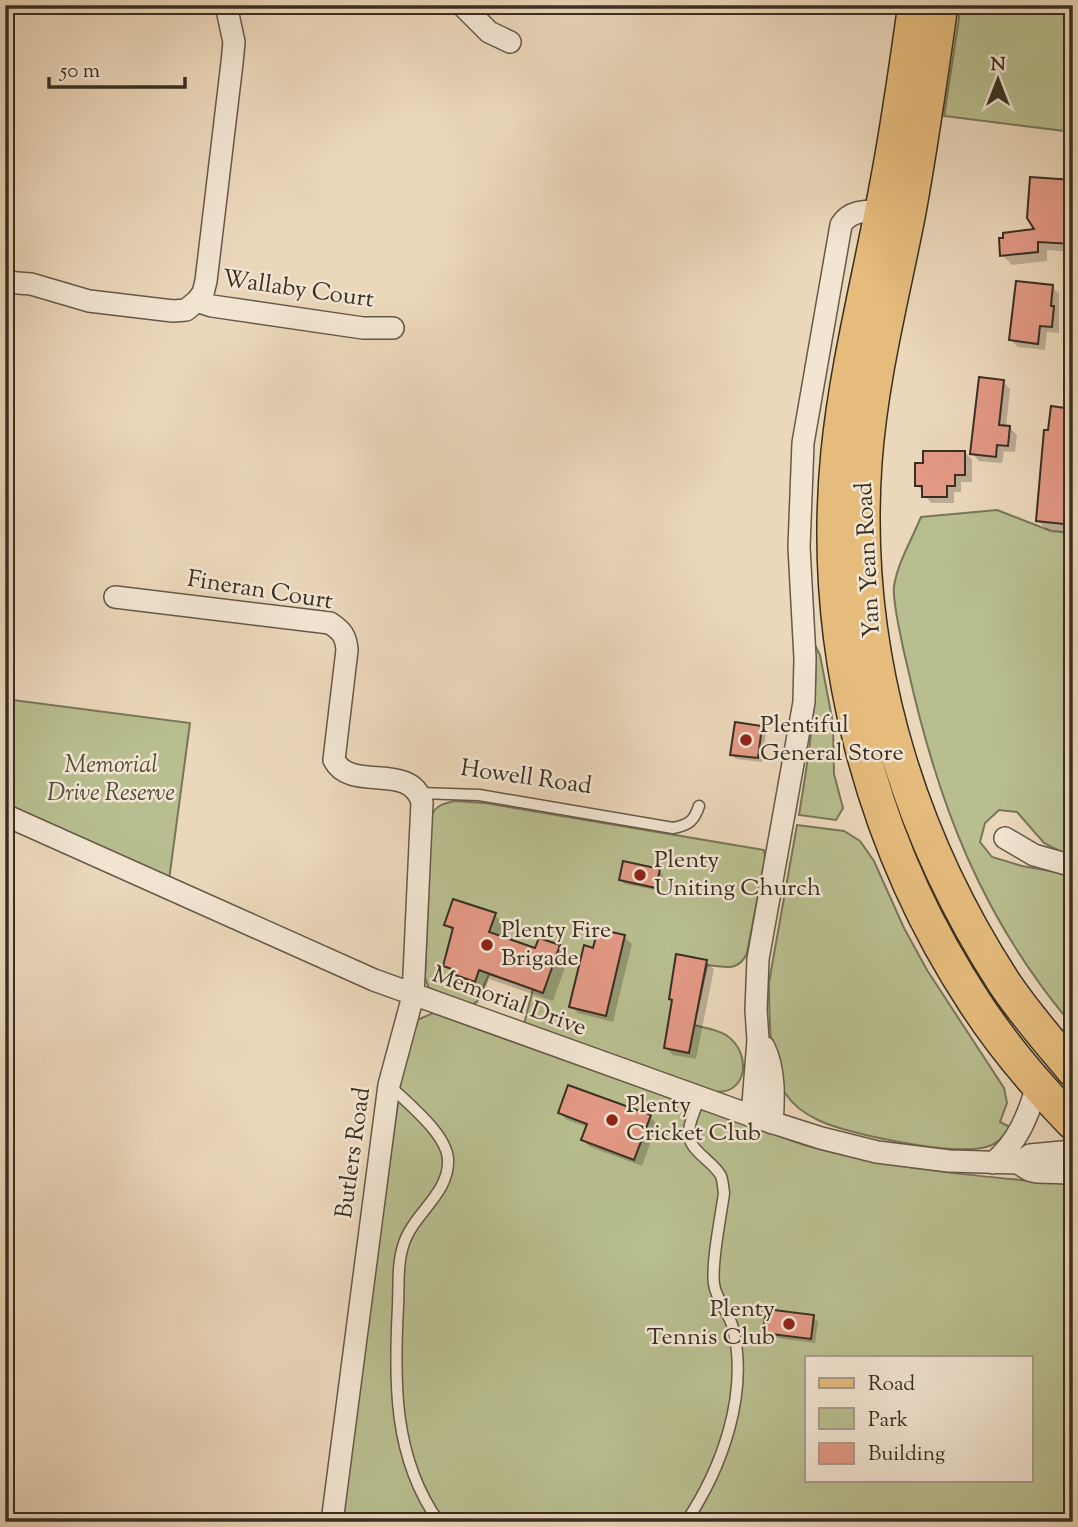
<svg xmlns="http://www.w3.org/2000/svg" width="1078" height="1527" font-family="'Sorts Mill Goudy',serif">
<style>
.green{fill:#b8be8f;stroke:#787659;stroke-width:2;fill-rule:evenodd}
.shadow{fill:#0003}
.building{fill:#e39985;stroke:#392f23;stroke-width:2}
.lines{fill:none;stroke-linecap:round;stroke-linejoin:round}
.lane-casing{stroke:#665949;stroke-width:13}
.street-casing{stroke:#665949;stroke-width:24}
.primary-casing{stroke:#392f23;stroke-width:36}
.lane{stroke:#f2e5d2;stroke-width:10}
.street{stroke:#f2e5d2;stroke-width:21}
.primary{stroke:#e6bc7d;stroke-width:33}
.poi-dot{fill:#8f2418;stroke:#f2e5d2;stroke-width:2.5}
.labels{text-anchor:middle;dominant-baseline:central;stroke-width:5;stroke-linejoin:round;paint-order:stroke}
.street-label{font-size:24px;fill:#392f23;stroke:#f2e5d2}
.poi-label{font-size:24px;fill:#392f23;stroke:#f2e5d2;text-anchor:start}
.park-label{font-size:24px;font-style:italic;fill:#524c39;stroke:#f2e5d2}
</style>
<rect width="100%" height="100%" fill="#ebd7ba"/>
<filter id="stains"><feTurbulence type="fractalNoise" baseFrequency=".00286" numOctaves="4"/><feColorMatrix values="0 0 0 0 .2 0 0 0 0 .09 0 0 0 0 .02 0 0 0 .5 -.17"/></filter>
<radialGradient id="worn" r=".72"><stop offset=".6" stop-color="#630" stop-opacity="0"/><stop offset="1" stop-color="#630" stop-opacity=".3"/></radialGradient>
<!-- green -->
<path class="green" d="M961,5H1073V132L944,116Z
M997,510L1051,531L1073,533V858L1044,843L1017,812L999,810L985,823L980,842L992,857L1022,866L1073,875V1026C982,919 938,804 908,669C904,653 892,600 894,586C898,562 912,539 921,517Z
M815,645L820,655L833,723L834,774L843,808L836,820L799,815C808,759 818,703 815,645Z
M5,699L190,723L169,880L5,806Z
M455,801L485,803L764,850L765,859L747,953C739,972 724,967 707,965L694,1025C704,1028 717,1029 726,1035C753,1053 748,1098 711,1091L524,1024L533,989L489,974L477,1002L471,1005L429,988L425,978L431,818C433,806 445,803 455,801Z
M797,825L844,831L860,841L874,861L904,928L927,970L1004,1088L1007,1103L1000,1122L1010,1127C1004,1136 998,1144 986,1147C954,1156 849,1135 818,1120C805,1114 793,1105 785,1093C769,1071 769,1010 769,982Z
M433,1013L804,1145C891,1169 981,1177 1070,1184V1193H1073V1522H341L401,1079L417,1020ZM807,1357H1031V1480H807Z"/>
<!-- shadow -->
<path class="shadow" d="M1073,182V252L1047,250V261L1012,265L1002,255L1037,231Z
M1052,287L1059,294V333L1047,332L1045,350L1018,347L1011,340Z
M1003,382L1010,389L1006,427L1010,428L1017,435L1015,452L1004,451L1002,463L979,461L972,453Z
M1073,410V533L1047,530L1037,520Z
M965,452L972,460V482H961V492H954V503H931L917,485L925,465Z
M762,727L766,732L762,762L736,759L732,754Z
M659,870L663,875L660,891L625,884L620,879Z
M495,915L504,925L500,938L536,950L559,947L569,956L553,1001L489,979L485,990L462,982L445,965L454,932L446,924Z
M624,937L632,944L613,1022L578,1013L571,1006Z
M706,962L714,969L696,1059L673,1055L666,1048L674,1002Z
M560,1113L650,1117L657,1124L642,1166L590,1147L583,1140L587,1127L567,1120Z
M813,1317L818,1322L815,1343L770,1337L765,1333Z"/>
<!-- building -->
<path class="building" d="M1030,177L1073,180V244L1038,242V252L1000,256L999,238H1003V233L1034,229L1027,218Z
M1016,281L1053,285L1051,306H1054L1052,327L1040,326L1038,344L1009,340Z
M979,377L1004,380L999,425L1010,426L1008,446L997,445L996,457L970,454Z
M1051,406L1073,409V525L1036,521L1044,430H1048Z
M923,451H965V475H955V486H947V497H922V486H915V463H923Z
M735,722L762,726L758,758L730,755Z
M623,861L660,869L656,888L619,880Z
M453,899L496,913L489,932L535,948L539,938L560,945L543,993L479,970L475,982L450,973L452,969L443,966L453,928L444,925Z
M598,929L625,935L606,1016L569,1007L584,945L593,948Z
M676,954L707,960L689,1053L664,1048L672,1000L669,999Z
M568,1085L651,1115L634,1160L581,1140L587,1124L558,1113Z
M766,1309L814,1315L811,1339L763,1333Z"/>
<g class="lines">
<!-- lane casing -->
<g class="lane-casing">
<path id="lane" d="M419,793L479,795L673,828C689,825 694,821 699,806
M389,1085C406,1102 446,1133 448,1159C450,1193 414,1213 404,1243C397,1263 399,1284 398,1306C394,1381 393,1458 439,1522
M686,1522C722,1468 749,1394 733,1328C729,1312 716,1300 714,1284C711,1263 721,1216 724,1193C723,1188 723,1181 721,1176C713,1160 687,1151 689,1131C690,1119 696,1108 700,1098"/>
</g>
<!-- street casing -->
<g class="street-casing">
<path id="street" d="M462,5L489,32L510,42
M5,282L31,284L89,301L173,311L186,310L197,301L203,293L206,281L232,63L234,42L226,5
M197,301L212,306L363,328H393
M115,597L330,623C342,631 346,636 347,650L334,760C351,793 410,761 422,802L413,996L389,1085L332,1522
M5,815L374,980L752,1116L821,1138L877,1152L949,1161L1018,1163L1029,1170L1037,1172L1073,1173
M1005,838L1034,855L1073,866
M764,1047C775,1069 774,1099 772,1123
M752,1116L758,1040L756,1010L758,959L804,702L805,658L799,547L803,443L841,225C850,210 866,211 882,211
M993,1163C1018,1142 1028,1116 1037,1086
M1018,1163L1030,1155L1073,1151"/>
</g>
<!-- primary casing -->
<g class="primary-casing">
<path id="primary" d="M915,5C906,66 898,127 886,188C870,276 847,363 838,452C819,644 869,842 975,1003C1003,1046 1037,1086 1073,1123
M941,5C931,76 921,147 908,217C892,298 871,379 865,462C852,646 903,826 1003,981C1024,1013 1049,1041 1073,1070"/>
</g>
<!-- lane -->
<use href="#lane" class="lane"/>
<!-- street -->
<use href="#street" class="street"/>
<!-- primary -->
<use href="#primary" class="primary"/>
</g>
<!-- markers -->
<g class="poi-dot">
<circle cx="746" cy="740" r="7"/>
<circle cx="640" cy="875" r="7"/>
<circle cx="487" cy="945" r="7"/>
<circle cx="612" cy="1120" r="7"/>
<circle cx="789" cy="1324" r="7"/>
</g>
<g class="labels">
<!-- street labels -->
<g class="street-label">
<text transform="translate(298 290) rotate(8)">Wallaby Court</text>
<text transform="translate(869 560) rotate(-93)">Yan Yean Road</text>
<text transform="translate(260 591) rotate(9)">Fineran Court</text>
<text transform="translate(526 778) rotate(8)">Howell Road</text>
<text transform="translate(509 1002) rotate(20)">Memorial Drive</text>
<text transform="translate(354 1153) rotate(-82)">Butlers Road</text>
</g>
<!-- poi labels -->
<g class="poi-label">
<text x="760" y="726">Plentiful<tspan x="760" dy="28">General Store</tspan></text>
<text x="654" y="861">Plenty<tspan x="654" dy="28">Uniting Church</tspan></text>
<text x="501" y="931">Plenty Fire<tspan x="501" dy="28">Brigade</tspan></text>
<text x="626" y="1106">Plenty<tspan x="626" dy="28">Cricket Club</tspan></text>
<text x="775" y="1310" text-anchor="end">Plenty<tspan x="775" dy="28">Tennis Club</tspan></text>
</g>
<!-- park labels -->
<g class="park-label">
<text x="111" y="766">Memorial<tspan x="111" dy="28">Drive Reserve</tspan></text>
</g>
</g>
<!-- margin -->
<rect width="1078" height="1527" fill="none" stroke="#ebd7ba" stroke-width="28"/>
<rect x="7" y="7" width="1064" height="1513" fill="none" stroke="#392f23" stroke-width="3.5"/>
<rect x="14" y="14" width="1050" height="1499" fill="none" stroke="#392f23" stroke-width="2"/>
<!-- legend -->
<rect x="805" y="1356" width="228" height="126" fill="#f2e5d2" stroke="#a89c8c" stroke-width="2"/>
<rect x="819" y="1378" width="35" height="10" fill="#e6bc7d" stroke="#a89c8c" stroke-width="2"/>
<text x="868" y="1390" font-size="21" fill="#392f23">Road</text>
<rect x="819" y="1408" width="35" height="21" fill="#b8be8f" stroke="#a89c8c" stroke-width="2"/>
<text x="868" y="1426" font-size="21" fill="#392f23">Park</text>
<rect x="819" y="1443" width="35" height="21" fill="#e39985" stroke="#a89c8c" stroke-width="2"/>
<text x="868" y="1460" font-size="21" fill="#392f23">Building</text>
<!-- north arrow -->
<g transform="translate(998 80)" stroke="#f2e5d2" stroke-width="5" paint-order="stroke">
<path d="M0-5L12 26L0 18L-12 26Z" fill="#392f23"/>
<text y="-10" font-size="19" font-weight="bold" text-anchor="middle" fill="#392f23">N</text>
</g>
<!-- scale -->
<path d="M49 77v10h136v-10" fill="none" stroke="#392f23" stroke-width="3.5"/>
<text x="60" y="77" font-size="21" fill="#392f23" stroke="#f2e5d2" stroke-width="5" paint-order="stroke">50 m</text>
<rect width="100%" height="100%" filter="url(#stains)"/>
<rect width="100%" height="100%" fill="url(#worn)"/>
</svg>
